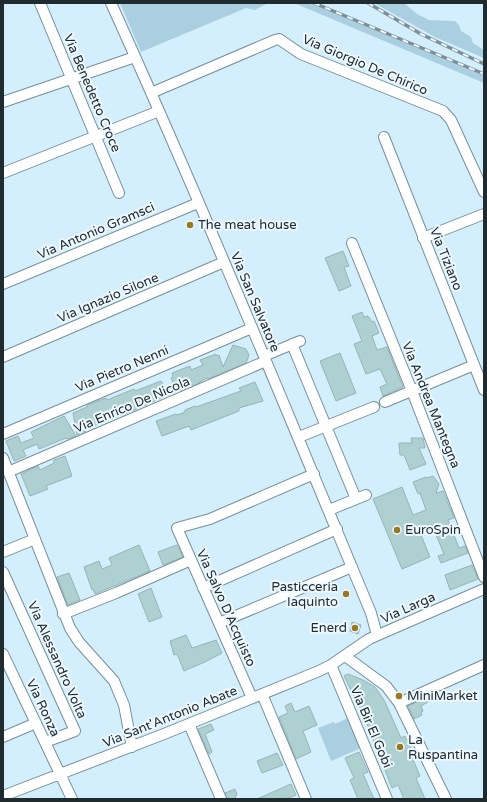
<svg xmlns="http://www.w3.org/2000/svg" width="487" height="802" font-family="'Varela Round',sans-serif">
<style>
.green{fill:#a9cfe1}
.building{fill:#afd0d1;stroke:#94b4b5}
.lines{fill:none;stroke-linecap:round;stroke-linejoin:round}
.minor-casing{stroke:#758f9b;stroke-width:12}
.minor{stroke:#fff;stroke-width:10}
.rail-casing{stroke:#7c8f99;stroke-width:3.5}
.rail{stroke:#eef9ff;stroke-width:2;stroke-dasharray:6;stroke-linecap:butt}
.poi-dot{fill:#997822;stroke:#eef9ff;stroke-width:1.5}
.labels{text-anchor:middle;dominant-baseline:central;stroke-width:4;stroke-linejoin:round;paint-order:stroke}
.street-label{font-size:13px;fill:#202b30;stroke:#eef9ff}
.poi-label{font-size:13px;fill:#202b30;stroke:#eef9ff;text-anchor:start}
</style>
<rect width="100%" height="100%" fill="#d3effd"/>
<!-- green -->
<path class="green" d="M120,3H268L255,10L246,8L141,52Z
M294,3H310L484,76V83Z
M374,3H404L417,14L429,20L455,21L459,25L461,31L471,37L473,43L484,50V58L435,37Z
M348,718L361,748L331,761L318,728L334,722L335,724Z"/>
<!-- building -->
<path class="building" d="M343,251L349,266L344,267L351,286L339,291L325,258Z
M362,312L364,317L368,316L372,322L374,321L379,333L372,336L377,350L387,347L403,387L383,396L380,387L387,384L380,369L366,374L354,344L362,341L352,316Z
M233,345L246,349L249,355L246,363L208,379L207,378L197,384L177,392L171,378L173,377L172,373L190,366L191,370L203,365L200,360L216,354L217,356L219,355L223,367Z
M340,353L356,393L336,401L320,361Z
M161,381L168,395L123,415V414L86,429V431L77,435L73,413L87,407V405L106,398L107,400L134,389L135,391Z
M255,382L263,401L239,408V411L191,430L189,426L162,436L156,421L176,414L177,415L185,412V410L195,406L196,407L241,391L239,388Z
M64,416L76,436L67,439L66,438L39,449L37,444L23,450L26,456L14,461L6,441L18,436L21,443L34,438L31,432Z
M411,438H423L425,448H419L426,464L410,470L404,455H400L399,443H412Z
M65,456L72,476L46,486L48,489L30,496L21,474L38,466L40,470L54,463V460Z
M433,476L439,484L436,493L443,491L454,518L448,520L459,548L465,546L468,553L441,563L438,556L444,554L432,525L419,530L430,557L402,569L373,499L402,487L413,515L426,510L420,493L418,494L413,482L426,477L427,478Z
M139,545L150,571L95,594L93,589L92,590L84,567L99,561L102,569L112,565L109,558Z
M177,545L183,557L163,565L158,552Z
M472,565L478,579L450,590L445,575Z
M69,573L80,600L68,605L57,577Z
M151,588L162,617L149,622L138,594Z
M352,622L361,625L358,634L350,631Z
M186,635L192,648L216,640L222,653L205,662L184,671L177,654L174,655L170,641Z
M348,674L363,680L375,687L384,700L401,738L405,736L411,749L409,750L420,776L416,778L425,799H404L398,785L392,788L364,716L344,676Z
M430,696L431,700L421,706L423,711L421,712L422,715L414,719L408,706Z
M291,703L295,712L309,706L317,725L303,731L311,752L296,759L279,717L288,713L285,706Z
M211,724L214,730L205,734L212,752L209,754L198,729Z
M359,752L368,772L363,774L374,799H358L350,780L354,778L345,758Z
M277,753L283,765L262,773L257,761Z
M291,784L296,795L286,799H257Z
M235,789L237,795L235,796L236,799H227L225,793Z"/>
<g class="lines">
<!-- minor casing -->
<g class="minor-casing">
<path id="minor" d="M40,3L119,193
M111,3C202,204 286,409 371,613L377,635
M151,93L275,40L279,39L301,54L443,111L451,120L484,192
M3,102L135,57
M384,137L484,390
M3,173L159,111
M423,238L484,214
M352,243L412,391L484,577
M3,284L198,203
M292,344L356,499
M264,356L300,341
M3,357L224,262
M385,402L474,365
M3,434L252,328
M299,437L374,407
M3,458L70,628L79,642L114,681L124,705L132,747
M8,472L266,361
M329,510L366,495
M3,552L35,539
M3,572L75,731L45,742
M203,588L337,529
M63,614L116,593L191,560
M219,623L352,567
M3,654L72,799
M345,656L386,686L399,703L446,799
M331,665L387,799
M262,694L306,799
M252,698L177,528L210,519L314,474
M399,703L484,665
M189,724L221,799
M3,737L36,723
M3,796L164,734L319,671L331,665L369,639L484,589"/>
</g>
<!-- minor -->
<use href="#minor" class="minor"/>
<!-- rail casing -->
<g class="rail-casing">
<path id="rail" d="M314,3L484,74
M368,3L421,34L484,64"/>
</g>
<!-- rail -->
<use href="#rail" class="rail"/>
</g>
<!-- markers -->
<g class="poi-dot">
<circle cx="190" cy="225" r="4"/>
<circle cx="397" cy="530" r="4"/>
<circle cx="346" cy="594" r="4"/>
<circle cx="355" cy="628" r="4"/>
<circle cx="399" cy="696" r="4"/>
<circle cx="400" cy="747" r="4"/>
</g>
<g class="labels">
<!-- street labels -->
<g class="street-label">
<text transform="translate(365 65) rotate(23)">Via Giorgio De Chirico</text>
<text transform="translate(92 93) rotate(67)">Via Benedetto Croce</text>
<text transform="translate(96 231) rotate(-23)">Via Antonio Gramsci</text>
<text transform="translate(446 259) rotate(68)">Via Tiziano</text>
<text transform="translate(108 298) rotate(-23)">Via Ignazio Silone</text>
<text transform="translate(255 302) rotate(67)">Via San Salvatore</text>
<text transform="translate(122 369) rotate(-23)">Via Pietro Nenni</text>
<text transform="translate(132 405) rotate(-23)">Via Enrico De Nicola</text>
<text transform="translate(431 405) rotate(68)">Via Andrea Mantegna</text>
<text transform="translate(226 608) rotate(66)">Via Salvo D'Acquisto</text>
<text transform="translate(408 608) rotate(-24)">Via Larga</text>
<text transform="translate(57 660) rotate(66)">Via Alessandro Volta</text>
<text transform="translate(43 708) rotate(65)">Via Ronza</text>
<text transform="translate(170 717) rotate(-22)">Via Sant'Antonio Abate</text>
<text transform="translate(371 727) rotate(67)">Via Bir El Gobi</text>
</g>
<!-- poi labels -->
<g class="poi-label">
<text x="198" y="225">The meat house</text>
<text x="405" y="530">EuroSpin</text>
<text x="338" y="587" text-anchor="end">Pasticceria<tspan x="338" dy="15">Iaquinto</tspan></text>
<text x="347" y="628" text-anchor="end">Enerd</text>
<text x="407" y="696">MiniMarket</text>
<text x="408" y="740">La<tspan x="408" dy="15">Ruspantina</tspan></text>
</g>
</g>
<!-- border -->
<rect width="487" height="802" fill="none" stroke="#202b30" stroke-width="8"/>
</svg>
